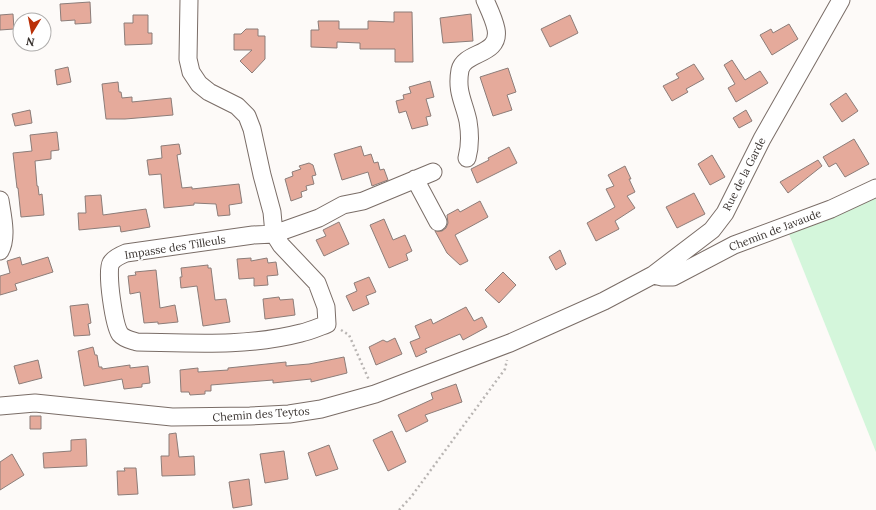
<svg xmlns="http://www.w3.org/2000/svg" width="876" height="510" font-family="Lora,serif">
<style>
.green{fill:#d4f6db}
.building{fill:#e5aa9b;stroke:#8c7d79}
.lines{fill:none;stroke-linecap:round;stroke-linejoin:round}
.minor-casing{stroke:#7a6d67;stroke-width:19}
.path{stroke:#b9b5b3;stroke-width:2.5;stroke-dasharray:2 3;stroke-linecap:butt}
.minor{stroke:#fff;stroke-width:17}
.labels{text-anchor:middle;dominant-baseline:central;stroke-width:3;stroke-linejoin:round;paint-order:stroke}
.street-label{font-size:11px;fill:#38322f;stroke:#fff}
</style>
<rect width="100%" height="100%" fill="#fdfaf8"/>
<!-- green -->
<path class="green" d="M876,196V452L787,229Z"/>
<!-- building -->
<path class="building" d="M90,2L91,23L75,24V20L61,21L60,4Z
M394,12H412L413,62H395V49H360V43L337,42V48L311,47V30H319L318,21H339V29H368V21L394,22Z
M13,14L14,29L0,30V15Z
M471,14L473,41L443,43L440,18Z
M133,15H148V33H152V44L125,45L124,23H133Z
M570,15L578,33L550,47L541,29Z
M789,24L798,39L772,55L760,35L771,29L773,33Z
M246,29H258V36H265V59L252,73L240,61L252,50H234V34H241Z
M732,60L745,80L760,71L768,83L736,102L728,88L735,84L724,65Z
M694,64L704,79L686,89L688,92L672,101L663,86L679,78L676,74Z
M68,67L71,82L57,85L55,70Z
M508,68L516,92L507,95L512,110L493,116L480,77Z
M430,81L434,97L426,99L431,116L426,117L428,125L412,129L406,111L399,113L396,101L404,99L403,95L411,93L409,87Z
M118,82L119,92H121L122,98L132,97V102L171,98L173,115L125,119H106L102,84Z
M846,93L858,111L842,122L830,104Z
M30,110L32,123L15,126L12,114Z
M746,110L752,121L739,128L733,118Z
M57,132L59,150L51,151V159L35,161L37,186H38L39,195L42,194L44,215L21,217L18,188H17L13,153L32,151L30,135Z
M854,139L869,164L845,177L836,163L829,167L823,157Z
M179,144L181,154L177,155L182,188L192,187V189L239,184L242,203L229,205L230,215L218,216L216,204L194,203V205L164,208L161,174L149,175L147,160L162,158L161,146Z
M361,146L364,156L371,154L374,163L378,162L380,170L384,169L388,180L372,186L368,172L342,180L334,154Z
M509,147L517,163L477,183L471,169L489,160L488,158Z
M712,155L725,177L710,185L698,164Z
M818,160L822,166L788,193L780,182Z
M309,163L313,165L316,175L312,176L314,184L306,186L307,190L301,192L302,197L291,201L285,179L293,176L292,172L301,169L299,166Z
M625,166L631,179H629L635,192L627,196L635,208L615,221L619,229L596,241L587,223L615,207L606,189L614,186L608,175Z
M694,193L705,214L677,228L666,207Z
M101,195L103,215L146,209L150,227L121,232L120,226L79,230L78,213H86L85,196Z
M480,201L488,217L455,235L468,261L460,265L447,253L435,231H442L446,228L448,223L447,215L458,209L460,212Z
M384,219L393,240L405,235L412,251L406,254L408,260L389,268L370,225Z
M339,222L349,244L324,256L316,240L326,236L323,230Z
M560,250L566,264L556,270L549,257Z
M20,257L22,265L48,257L53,272L15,284L17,290L0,295V276L10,273L7,261Z
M251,258V261L267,258L268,263L276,262L278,275L267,276L268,285L254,286V278L239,279L237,259Z
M208,265V268H211L215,300L226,299L230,322L203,326L197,286L181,288L180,277H182L181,268Z
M156,270L160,308L175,305L178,322L158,324V322L144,323L140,292L130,294L128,276L136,275L135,272Z
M503,272L516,285L499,303L485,290Z
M369,277L376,292L366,296L369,304L353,311L346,296L357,291L354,283Z
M279,297L280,300L293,299L295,315L265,319L263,299Z
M88,304L91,323L88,324L90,335L74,336L70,306Z
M466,307L474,321L482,317L487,327L463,340L460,334L425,349L427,352L416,357L410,342L420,338L415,326L431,319L433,324Z
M395,338L402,354L376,365L369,347L383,340L387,342Z
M93,347L95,355H97L99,367H102V369L130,365V368L148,366L150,383L142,384V387L124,389L122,379L84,386L78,351Z
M344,357L347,373L311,382V379L273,383V380L211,385V391H205V394L190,395L189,392H181L180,370L198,368V372L228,370V368L286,362V366L309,364Z
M38,360L42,378L19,384L14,366Z
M456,384L462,402L425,415L428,421L406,432L398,415L433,399L431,393Z
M30,416H41V429H30Z
M392,431L406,462L388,471L373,440Z
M176,433L179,457L194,456L195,475L162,476L161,456H169V434Z
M86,439L87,466L44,468L43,453L71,451V440Z
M329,445L338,469L316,476L308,453Z
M284,451L288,479L265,483L260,454Z
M12,454L24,475L0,490V462Z
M124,468H136L138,494L118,495L117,471H125Z
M249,479L252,505L233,508L229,482Z"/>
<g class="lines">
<!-- minor casing -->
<g class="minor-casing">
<path id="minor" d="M189,0L188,59L191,72L199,84L209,92L237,106L247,116L252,129L262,175L272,212L274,234L281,245L317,283L326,307L327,324C319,327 310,331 301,333C247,347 192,343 137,342C131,340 124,339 120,334C114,325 106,272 111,263C114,258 121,255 126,253L253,235L274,234L319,218L343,205L363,201L433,172
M467,158C470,147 470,133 468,121C464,102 456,92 460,70C464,51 501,56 496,29C494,19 489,9 485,0
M415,179L438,222
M0,200C2,214 8,238 0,251
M653,275L662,277H673L734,245L831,209L876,188
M0,406L35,403L172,417L250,416L289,414L321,409L375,394L510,343L604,301L653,275L712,230L725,213L762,139L841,0"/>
</g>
<!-- path -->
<path class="path" d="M341,330L349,335L369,380
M399,510L411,497L505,369L507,360"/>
<!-- minor -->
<use href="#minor" class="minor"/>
</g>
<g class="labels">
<!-- street labels -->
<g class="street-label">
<text transform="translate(744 174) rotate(-63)">Rue de la Garde</text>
<text transform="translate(775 230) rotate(-21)">Chemin de Javaude</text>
<text transform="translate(175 247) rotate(-9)">Impasse des Tilleuls</text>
<text transform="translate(261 414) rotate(-4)">Chemin des Teytos</text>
</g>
</g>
<!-- north arrow -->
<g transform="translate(32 32) rotate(190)"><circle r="19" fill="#ffffff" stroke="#afadac"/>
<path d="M0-3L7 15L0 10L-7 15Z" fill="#ba3008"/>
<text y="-6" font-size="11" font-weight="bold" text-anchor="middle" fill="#38322f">N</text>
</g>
</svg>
